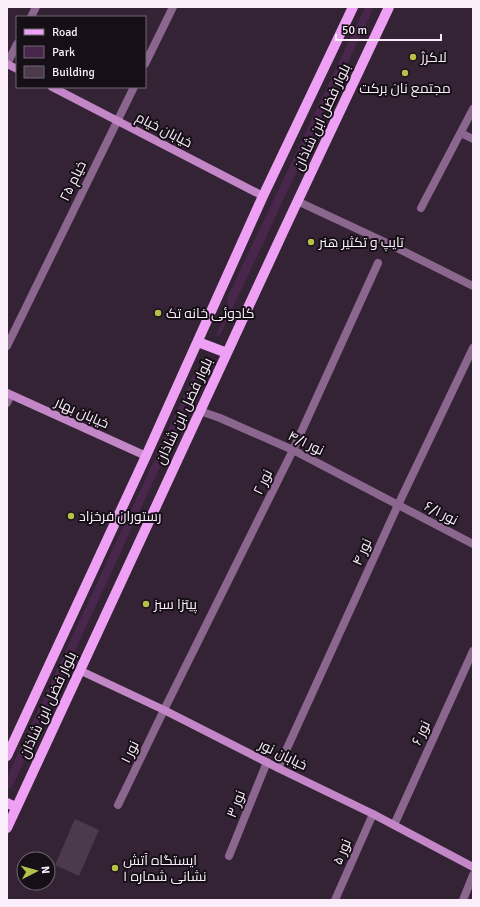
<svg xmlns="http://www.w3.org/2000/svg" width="480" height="907" font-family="Signika,Cairo,sans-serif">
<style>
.green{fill:#49264c}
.building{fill:#4b394c}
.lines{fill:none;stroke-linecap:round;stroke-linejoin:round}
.minor{stroke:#8b668e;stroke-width:8}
.tertiary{stroke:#8b668e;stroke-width:8}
.secondary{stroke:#c386c7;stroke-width:8}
.primary{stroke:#eea0f4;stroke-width:10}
.poi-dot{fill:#b6c149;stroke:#170f17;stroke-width:1.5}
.labels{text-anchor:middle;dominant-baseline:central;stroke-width:4;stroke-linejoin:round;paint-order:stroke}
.poi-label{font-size:14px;fill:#f9eefa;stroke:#170f17;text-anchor:start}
.street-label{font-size:14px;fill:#f9eefa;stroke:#170f17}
</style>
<rect width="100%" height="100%" fill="#332334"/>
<!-- green -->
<path class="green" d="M365,7H374L220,335L217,336V333L228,309L227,298Z
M195,372H197L198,375L188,396L185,413L13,785L11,788H7V777Z"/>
<!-- building -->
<path class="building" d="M75,819L99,830L79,876L55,865Z"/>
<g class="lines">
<!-- minor -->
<path class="minor" d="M31,17L36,7
M7,64L17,44
M145,64L173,7
M461,133L473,139
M421,208L473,109
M7,346L134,87
M7,403L11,395
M200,411L220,418L293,450L473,544
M278,768L398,505L473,348
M118,805L164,710L293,450L378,263
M394,825L473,651
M229,856L267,762
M335,900L373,814
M463,900L473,875"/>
<!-- tertiary -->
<path class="tertiary" d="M297,201L387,243L473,286"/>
<!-- secondary -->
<path class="secondary" d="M7,64L17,69
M52,87L263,196
M7,393L146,456
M79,670L164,710L278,768L373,814L473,867"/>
<!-- primary -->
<path class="primary" d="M198,342L227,353
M7,756L146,456L263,196L353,7
M7,803L16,807
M7,828L284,230L389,7"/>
</g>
<!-- markers -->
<g class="poi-dot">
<circle cx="413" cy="57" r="4"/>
<circle cx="405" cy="73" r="4"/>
<circle cx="311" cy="242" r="4"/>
<circle cx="158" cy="313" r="4"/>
<circle cx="71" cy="516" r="4"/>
<circle cx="146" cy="604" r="4"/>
<circle cx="115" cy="868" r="4"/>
</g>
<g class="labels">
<!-- poi labels -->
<g class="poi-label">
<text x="421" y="57">لاکرژ</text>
<text x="405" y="88" text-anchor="middle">مجتمع نان برکت</text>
<text x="319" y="242">تایپ و تکثیر هنر</text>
<text x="166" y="313">کادوئی خانه تک</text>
<text x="79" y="516">رستوران فرخزاد</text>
<text x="154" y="604">پیتزا سبز</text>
<text x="123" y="860">ایستگاه آتش<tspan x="123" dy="16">نشانی شماره ۱</tspan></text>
</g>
<!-- street labels -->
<g class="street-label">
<text transform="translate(322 117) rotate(-65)">بلوار فضل ابن شاذان</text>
<text transform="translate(164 130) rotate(27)">خیابان خیام</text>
<text transform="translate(73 181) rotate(-64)">خیام ۲۵</text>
<text transform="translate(184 411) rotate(-65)">بلوار فضل ابن شاذان</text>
<text transform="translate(82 413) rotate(24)">خیابان بهار</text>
<text transform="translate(306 443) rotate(26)">نور ۴/۱</text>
<text transform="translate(263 482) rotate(-64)">نور ۲</text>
<text transform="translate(441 513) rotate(27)">نور ۶/۱</text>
<text transform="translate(362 552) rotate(-66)">نور ۴</text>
<text transform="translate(48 705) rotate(-65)">بلوار فضل ابن شاذان</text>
<text transform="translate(421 733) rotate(-65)">نور ۶</text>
<text transform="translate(130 752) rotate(-64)">نور ۱</text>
<text transform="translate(283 755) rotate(26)">خیابان نور</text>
<text transform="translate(236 804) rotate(-68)">نور ۳</text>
<text transform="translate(342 852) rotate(-67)">نور ۵</text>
</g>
</g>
<!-- border -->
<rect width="480" height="907" fill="none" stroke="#f9eefa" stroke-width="16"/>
<!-- legend -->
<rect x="16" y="16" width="130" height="72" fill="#170f17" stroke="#716872"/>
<rect x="24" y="29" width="20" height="6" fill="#eea0f4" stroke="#716872"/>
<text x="52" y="36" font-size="12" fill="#f9eefa">Road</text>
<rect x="24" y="46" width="20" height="12" fill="#49264c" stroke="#716872"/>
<text x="52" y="56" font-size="12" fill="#f9eefa">Park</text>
<rect x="24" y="66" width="20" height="12" fill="#4b394c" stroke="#716872"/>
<text x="52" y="76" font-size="12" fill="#f9eefa">Building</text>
<!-- north arrow -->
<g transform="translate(36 871) rotate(84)"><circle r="19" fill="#170f17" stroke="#716872"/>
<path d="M0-3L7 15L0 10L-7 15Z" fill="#b6c149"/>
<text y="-6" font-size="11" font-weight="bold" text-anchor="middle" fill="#f9eefa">N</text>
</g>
<!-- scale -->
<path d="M336 34v6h105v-6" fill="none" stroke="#f9eefa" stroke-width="2"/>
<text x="342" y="34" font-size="12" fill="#f9eefa" stroke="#170f17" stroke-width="3" paint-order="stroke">50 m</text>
</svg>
